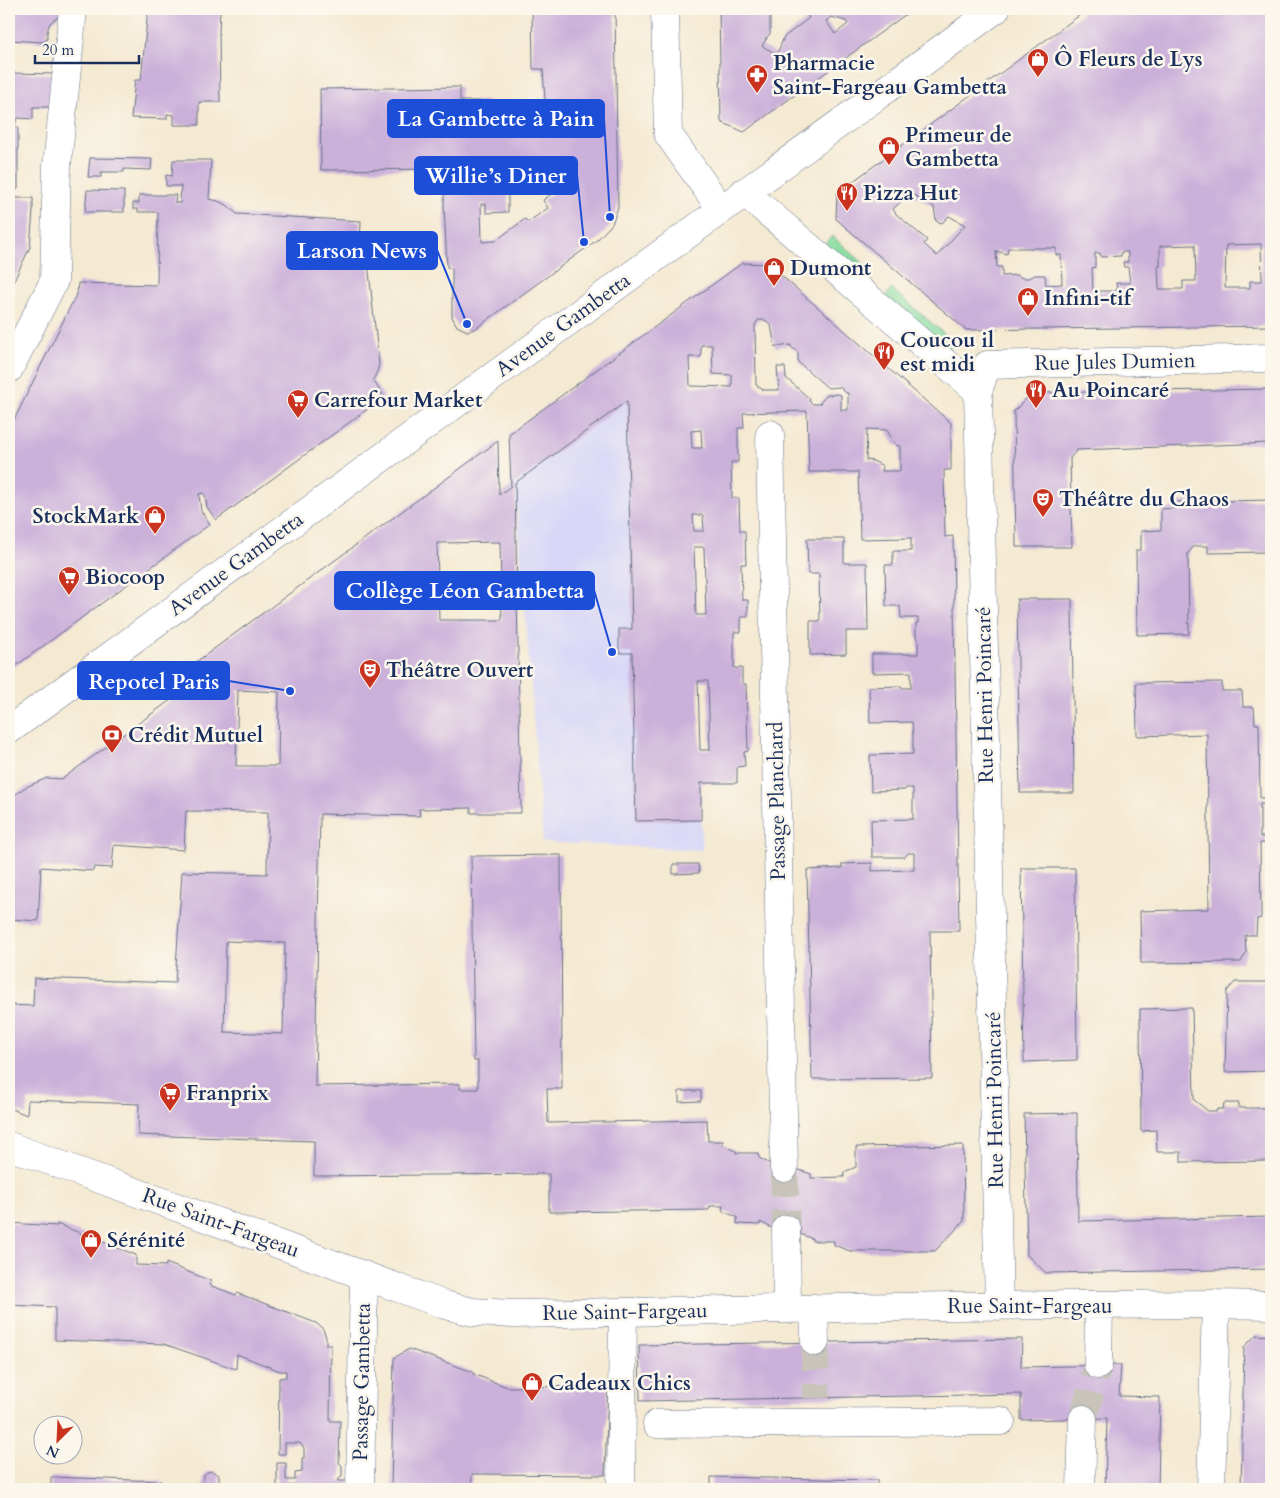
<svg xmlns="http://www.w3.org/2000/svg" width="1280" height="1498" font-family="Cardo,serif">
<style>
.built{fill:#d8d7f8}
.green{fill:#86dc9f;stroke:#50867e}
.building{fill:#cbb0da;fill-rule:evenodd}
.lines{fill:none;stroke-linecap:round;stroke-linejoin:round}
.minor-tunnel{stroke:#c9c4ba;stroke-width:28;stroke-dasharray:28 14;stroke-linecap:butt}
.minor-casing{stroke:#677086;stroke-width:29}
.major-casing{stroke:#677086;stroke-width:29}
.minor{stroke:#fff;stroke-width:28}
.major{stroke:#fff;stroke-width:28}
.labels{text-anchor:middle;dominant-baseline:central;stroke-width:5;stroke-linejoin:round;paint-order:stroke}
.poi-label{font-size:21px;font-weight:bold;fill:#1b2f5e;stroke:#fbf7ec;text-anchor:start}
.street-label{font-size:21px;fill:#1b2f5e;stroke:#fbf7ec}
.leader{fill:none;stroke:#1d4ed8;stroke-width:2}
.callout-dot{fill:#1d4ed8;stroke:#fbf7ec;stroke-width:2}
.callout{fill:#1d4ed8;stroke:#1d4ed8;stroke-width:2}
.callout-label{font-size:22px;text-anchor:middle;font-weight:bold;fill:#fff}
</style>
<rect width="100%" height="100%" fill="#fbf7ec"/>
<filter id="ink" filterUnits="userSpaceOnUse"><feTurbulence type="fractalNoise" baseFrequency=".02" numOctaves="2"/><feDisplacementMap in="SourceGraphic" scale="10" xChannelSelector="R" yChannelSelector="G"/><feConvolveMatrix kernelMatrix="1 2 1 2 8 2 1 2 1" color-interpolation-filters="sRGB"/></filter>
<filter id="wash" filterUnits="userSpaceOnUse"><feTurbulence type="fractalNoise" baseFrequency=".0096" numOctaves="4" result="noise"/><feDisplacementMap in="SourceGraphic" scale="20" xChannelSelector="R" yChannelSelector="G"/><feGaussianBlur stdDeviation="1.12" result="paint"/><feColorMatrix in="noise" values="0 0 0 0 0 0 0 0 0 0 0 0 0 0 0 0 0 1.4 0 .05"/><feComposite in="paint" operator="in"/></filter>
<g filter="url(#wash)">
<rect width="100%" height="100%" fill="#f4e9d1"/>
<!-- built -->
<path class="built" d="M688,303L702,850L543,842L515,483L509,434Z"/>
<!-- green -->
<path class="green" d="M832,236L869,268L857,282L820,250Z
M892,289L955,343L944,356L881,301Z"/>
<g id="blocks">
<!-- building -->
<path class="building" d="M9,9H63V13L50,23L47,32V39L43,42L9,40Z
M148,9H220L219,34L220,102H199V125H174V115L167,114V119L131,118L135,80H141Z
M532,9H615L618,207L612,224L597,240L475,329L467,331L457,326L452,317V269L447,267L444,206L445,174H448V169L321,170L320,89L460,87V101H490V115L505,124L549,123L548,101H545L543,69H533ZM557,179H562V192L553,193L543,200L548,208L528,222L525,219L495,241L482,242L481,204H486V213L508,212V187H554Z
M719,9H774V13H770V34L765,39L767,38L762,46L777,54L784,37L809,18L804,9H913L744,132L721,122ZM831,17L846,21L848,24L835,34L826,21Z
M1088,9H1271V326L966,330L836,219L837,193ZM910,193L934,207L936,221L942,223L949,216L965,225L937,256L924,244L927,240L896,214L893,209ZM1261,244L1262,281H1250V288H1225L1226,245ZM1195,245L1196,281H1183V289H1159L1158,266H1160V246ZM1008,248H1056V255H1061L1062,284L1046,285L1045,275H1035L1029,278H1022L1017,275L1002,276V267H997L996,251L1007,254ZM1121,252H1128V262H1123L1124,267H1128L1130,283H1116L1117,291H1093L1092,268L1095,267V253H1100L1101,257L1121,256Z
M9,73L56,74L53,107H33V119L18,118L14,126L18,128V189L13,191L17,198H33V211L30,247L9,291Z
M90,158L152,159L151,170L124,169V172H101V177H88Z
M173,160H211L209,199L218,201L227,205L237,214L361,221L360,244H366L379,364L377,372L373,380L384,397L216,520L207,507L205,495L203,493L199,494L201,511L210,524L9,671V430L77,293L78,283L157,285L158,212H138V209H133V203H139V195H176L175,203H180L181,186H166V175L172,176Z
M87,190L124,191V212H85Z
M742,263L768,264L951,423V470H944L945,537L953,536L959,931H930L932,1078L812,1079L807,870L842,868V864L872,863V871L914,870V853H908L905,857H872L871,820L913,819V788H906L905,790L871,791L870,755L913,754V737L912,722L870,723L869,687L901,686L903,688H911V672L872,673V654H918V638L916,637V623H918V618H901L900,606H886L885,565H893V551H911V538L860,539L858,472H809L807,411L743,413L744,428H738V462H731L732,498H739L740,531H745L746,564H741L742,600H748V617H741V632H734V668H742V684H746L748,751L744,752L745,766L737,767V783H701V820L636,821L632,653H619V629H632L627,401L515,483L521,813H471V808L419,809L420,816L320,814L315,1086L460,1084V1089H478V1061H474L471,856L561,855L562,1089H547L548,1123L707,1120L708,1141H723V1145L736,1151V1153H758L759,1158L773,1165L799,1170L811,1174V1178L844,1177V1172L856,1167V1147L963,1145L964,1221L935,1251H850L834,1245V1241H812L813,1239L800,1234V1228L774,1229L760,1222V1225L737,1224V1217L722,1211L723,1206H710L709,1210L549,1212V1174L314,1176V1141L138,1135L139,1104L28,1100L27,1115L9,1108V1005L33,1006L34,978L175,983L182,872L267,874L268,812L186,811L184,850L114,845L112,868L94,867L93,871L41,867L38,921L9,919V799L24,788L47,778L62,779L194,683L196,662L498,441L499,495L511,486L509,434ZM758,320H765L771,325L775,347L791,345V347L798,352V362L828,388L840,387L846,393H848V410H841V395L839,394L827,395L819,404H813L809,401L810,399L786,378L785,367H777L779,390H763L756,385L755,325ZM701,345H712L713,374L732,375V387L690,386L689,357H701ZM867,429L887,430L895,445L900,446V471H882L883,466L873,461L866,460ZM701,430L702,448H692L691,431ZM693,515H703L704,531H694ZM500,542L502,620H439L437,543ZM694,547H704L706,615H696ZM698,681H708L710,750H700ZM238,690L279,692L278,766H236ZM226,941L285,943L283,1034L224,1032Z
M1271,389V443L1077,450L1070,458L1072,547H1016L1014,411L1032,393Z
M1271,500V552L1208,553V546H1194L1188,553L1189,634L1137,635L1136,550H1141V531L1161,530V509L1177,508L1178,502Z
M807,539H844V563H867L868,631H846V654L810,655V621H820L819,574H808Z
M1017,599H1072L1074,793H1020Z
M1222,682V691H1242L1243,707H1254L1255,724H1259L1260,798H1265V804H1260V837H1266V843H1260L1261,918L1257,919L1256,935H1245L1246,953L1241,962L1141,963L1140,911L1209,909L1207,734L1137,736L1136,683Z
M673,864H698L699,873L673,874Z
M1021,868H1075L1077,1060L1024,1062Z
M1235,982H1271V1071L1225,1072L1227,991Z
M1192,1008L1194,1100L1208,1111H1217V1109H1223L1224,1103H1239V1108H1271V1161L1181,1162V1152H1157L1156,1130L1141,1131L1140,1009Z
M679,1091H701V1101L679,1102Z
M1077,1113L1078,1221L1271,1217V1269L1046,1273L1027,1255L1024,1114Z
M9,1223L57,1226V1224L136,1255V1265L166,1266V1263L211,1281L209,1285L236,1295L237,1293L316,1323L323,1329L326,1337V1345H331L330,1421H340L339,1462L342,1466V1475L338,1481H349V1489H277V1463H286V1480H295V1473L302,1472V1458H304V1448L300,1443H285V1454H278L279,1378L286,1377V1371H280L237,1354L236,1369L164,1344L55,1340V1307L9,1305Z
M1256,1335L1271,1336L1270,1436H1271V1489H1241L1244,1347Z
M1022,1339L1021,1367L1121,1365L1119,1396L1160,1397L1158,1489H1105L1107,1418L1021,1420V1394L640,1401L639,1345Z
M409,1349L473,1372V1374L507,1387L608,1386L605,1475L472,1474L471,1489H391L394,1358Z
M212,1471L219,1475V1489H203L204,1475L207,1472Z
M51,1477L161,1481L160,1489H51Z
M711,1477L877,1480V1489H711Z"/>
</g>
</g>
<g filter="url(#ink)">
<use href="#blocks" fill-opacity="0" stroke="#677086" stroke-width="1"/>
<g class="lines">
<!-- minor-tunnel -->
<path class="minor-tunnel" d="M784,1168L786,1229
M815,1342L816,1398
M1083,1419L1098,1365"/>
<!-- minor casing -->
<g class="minor-casing">
<path id="minor" d="M665,9L668,134L721,209
M744,192L978,391
M9,369L54,281L57,166L73,9
M770,434L784,1168
M9,1146L445,1305L473,1312L514,1314L952,1306L1216,1304L1271,1305
M786,1229L787,1309
M999,1306L978,391L987,365L1271,358
M814,1308L815,1342
M1098,1365L1099,1306
M657,1424L1001,1421
M360,1489L364,1275
M621,1489L623,1312
M1081,1489L1083,1419
M1211,1489L1216,1304"/>
</g>
<!-- major casing -->
<g class="major-casing">
<path id="major" d="M9,730L996,9"/>
</g>
<!-- minor -->
<use href="#minor" class="minor"/>
<!-- major -->
<use href="#major" class="major"/>
</g>
</g>
<!-- icons -->
<defs>
<g id="shop-pin" transform="scale(1.125)"><path d="M0 17L-7.5 6A9.5 9.5 0 1 1 7.5 6Z" fill="#c8321e" stroke="#fbf7ec"/><path d="M-5-2.5h2.3a2.7 3.5 0 0 1 5.4 0H5L5.5 6h-11ZM-1.5-2.5h3a1.5 2.3 0 0 0-3 0Z" fill="#fff"/></g>
<g id="pharmacy-pin" transform="scale(1.125)"><path d="M0 17L-7.5 6A9.5 9.5 0 1 1 7.5 6Z" fill="#c8321e" stroke="#fbf7ec"/><path d="M-2-6h4v4h4v4h-4v4h-4v-4h-4v-4h4Z" fill="#fff"/></g>
<g id="restaurant-pin" transform="scale(1.125)"><path d="M0 17L-7.5 6A9.5 9.5 0 1 1 7.5 6Z" fill="#c8321e" stroke="#fbf7ec"/><path d="M-5-6h1v4h1v-4h1v4h1v-4h1v5L-1.5 .5V6h-2V.5L-5-1ZM5-6V6H3V1.5H1.5Q1.5-4 5-6Z" fill="#fff"/></g>
<g id="supermarket-pin" transform="scale(1.125)"><path d="M0 17L-7.5 6A9.5 9.5 0 1 1 7.5 6Z" fill="#c8321e" stroke="#fbf7ec"/><path d="M-6-5.5h2.5l.6 2H6L4.5 2H-2.5L-4.4-4H-6ZM-1.5 3.2a1.3 1.3 0 1 0 .1 0ZM3 3.2a1.3 1.3 0 1 0 .1 0Z" fill="#fff"/></g>
<g id="theatre-pin" transform="scale(1.125)"><path d="M0 17L-7.5 6A9.5 9.5 0 1 1 7.5 6Z" fill="#c8321e" stroke="#fbf7ec"/><path d="M-5-5.5Q0-4 5-5.5V0Q5 5 0 6Q-5 5-5 0ZM-3.3-2.5H-1v1.5H-3.3ZM1-2.5H3.3v1.5H1ZM-2.8 1Q0 5.5 2.8 1Z" fill="#fff"/></g>
<g id="bank-pin" transform="scale(1.125)"><path d="M0 17L-7.5 6A9.5 9.5 0 1 1 7.5 6Z" fill="#c8321e" stroke="#fbf7ec"/><path d="M-6-4H6V4H-6ZM0-2.3a2.3 2.3 0 1 0 0 4.6a2.3 2.3 0 1 0 0-4.6Z" fill="#fff"/></g>
</defs>
<g fill-rule="evenodd">
<use href="#shop-pin" x="1038" y="59"/>
<use href="#pharmacy-pin" x="757" y="75"/>
<use href="#shop-pin" x="889" y="147"/>
<use href="#restaurant-pin" x="847" y="193"/>
<use href="#shop-pin" x="774" y="268"/>
<use href="#shop-pin" x="1028" y="298"/>
<use href="#restaurant-pin" x="884" y="352"/>
<use href="#restaurant-pin" x="1036" y="390"/>
<use href="#supermarket-pin" x="298" y="400"/>
<use href="#theatre-pin" x="1043" y="499"/>
<use href="#shop-pin" x="155" y="516"/>
<use href="#supermarket-pin" x="69" y="577"/>
<use href="#theatre-pin" x="370" y="670"/>
<use href="#bank-pin" x="112" y="735"/>
<use href="#supermarket-pin" x="170" y="1093"/>
<use href="#shop-pin" x="91" y="1240"/>
<use href="#shop-pin" x="532" y="1383"/>
</g>
<g class="labels">
<!-- poi labels -->
<g class="poi-label">
<text x="1054" y="59">Ô Fleurs de Lys</text>
<text x="773" y="63">Pharmacie<tspan x="773" dy="24">Saint-Fargeau Gambetta</tspan></text>
<text x="905" y="135">Primeur de<tspan x="905" dy="24">Gambetta</tspan></text>
<text x="863" y="193">Pizza Hut</text>
<text x="790" y="268">Dumont</text>
<text x="1044" y="298">Infini-tif</text>
<text x="900" y="340">Coucou il<tspan x="900" dy="24">est midi</tspan></text>
<text x="1052" y="390">Au Poincaré</text>
<text x="314" y="400">Carrefour Market</text>
<text x="1059" y="499">Théâtre du Chaos</text>
<text x="139" y="516" text-anchor="end">StockMark</text>
<text x="85" y="577">Biocoop</text>
<text x="386" y="670">Théâtre Ouvert</text>
<text x="128" y="735">Crédit Mutuel</text>
<text x="186" y="1093">Franprix</text>
<text x="107" y="1240">Sérénité</text>
<text x="548" y="1383">Cadeaux Chics</text>
</g>
<!-- street labels -->
<g class="street-label">
<text transform="translate(563 325) rotate(-36)">Avenue Gambetta</text>
<text transform="translate(1115 362) rotate(-1)">Rue Jules Dumien</text>
<text transform="translate(236 564) rotate(-36)">Avenue Gambetta</text>
<text transform="translate(985 695) rotate(-91)">Rue Henri Poincaré</text>
<text transform="translate(777 801) rotate(-91)">Passage Planchard</text>
<text transform="translate(995 1100) rotate(-91)">Rue Henri Poincaré</text>
<text transform="translate(221 1223) rotate(20)">Rue Saint-Fargeau</text>
<text x="1030" y="1306">Rue Saint-Fargeau</text>
<text transform="translate(625 1312) rotate(-1)">Rue Saint-Fargeau</text>
<text transform="translate(362 1382) rotate(-89)">Passage Gambetta</text>
</g>
</g>
<!-- callouts -->
<path class="leader" d="M610 217L604 119M584 242L577 175M467 324L437 250M612 652L594 590M290 691L229 681"/>
<g class="callout-dot">
<circle cx="610" cy="217" r="5"/>
<circle cx="584" cy="242" r="5"/>
<circle cx="467" cy="324" r="5"/>
<circle cx="612" cy="652" r="5"/>
<circle cx="290" cy="691" r="5"/>
</g>
<g class="callout">
<rect x="388" y="100" width="216" height="37" rx="5"/>
<rect x="415" y="157" width="162" height="37" rx="5"/>
<rect x="287" y="232" width="150" height="37" rx="5"/>
<rect x="335" y="572" width="259" height="37" rx="5"/>
<rect x="78" y="662" width="151" height="37" rx="5"/>
</g>
<g class="callout-label">
<text x="496" y="126">La Gambette à Pain</text>
<text x="496" y="183">Willie’s Diner</text>
<text x="362" y="258">Larson News</text>
<text x="465" y="598">Collège Léon Gambetta</text>
<text x="154" y="689">Repotel Paris</text>
</g>
<!-- margin -->
<rect width="1280" height="1498" fill="none" stroke="#fbf7ec" stroke-width="30"/>
<!-- north arrow -->
<g transform="translate(58 1440) rotate(204)"><circle r="24" fill="#fbf7ec" stroke="#a1a7b3"/>
<path d="M0-4L9 19L0 12L-9 19Z" fill="#c8321e"/>
<text y="-8" font-size="14" font-weight="bold" text-anchor="middle" fill="#1b2f5e">N</text>
</g>
<!-- scale -->
<path d="M35 55v8h104v-8" fill="none" stroke="#1b2f5e" stroke-width="2.5"/>
<text x="42" y="55" font-size="15" fill="#1b2f5e" stroke="#fbf7ec" stroke-width="4" paint-order="stroke">20 m</text>
</svg>
